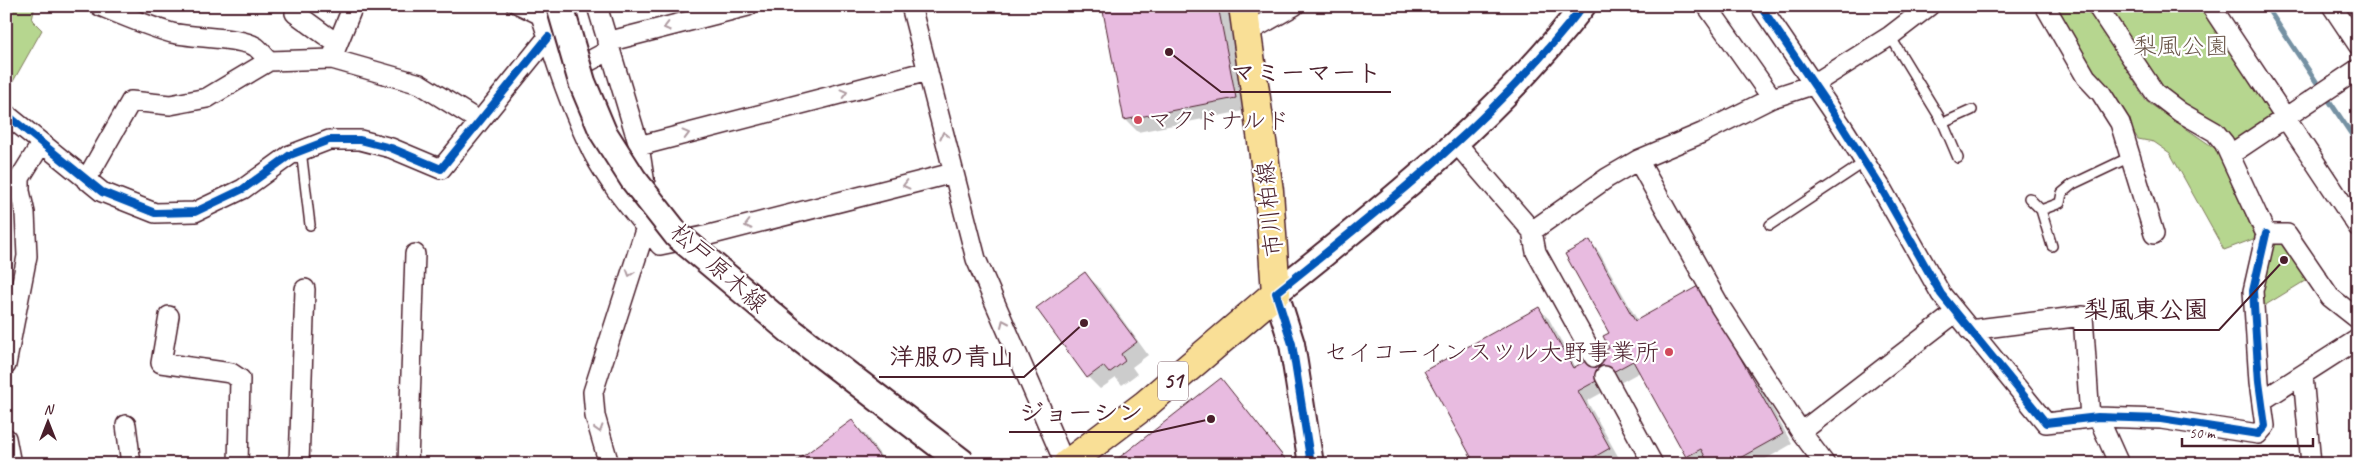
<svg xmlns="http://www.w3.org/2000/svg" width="2364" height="470" font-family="Caveat,'Klee One',sans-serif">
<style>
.green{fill:#b6d68f;stroke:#807a5d}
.shadow{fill:#0003}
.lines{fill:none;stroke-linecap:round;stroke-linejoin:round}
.stream{stroke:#7591a3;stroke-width:5}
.building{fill:#e8bbe0;stroke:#4a1f2b}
.service-casing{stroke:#4a1f2b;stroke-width:12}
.minor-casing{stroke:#4a1f2b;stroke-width:22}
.tertiary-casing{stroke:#4a1f2b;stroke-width:28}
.primary-casing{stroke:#4a1f2b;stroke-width:31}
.service{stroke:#fff;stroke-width:9}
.minor{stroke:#fff;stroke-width:19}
.tertiary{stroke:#fff;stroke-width:24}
.primary{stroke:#f9df96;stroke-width:28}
.secondary-bridge-casing{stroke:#4a1f2b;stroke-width:30;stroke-linecap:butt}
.secondary-bridge{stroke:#fff;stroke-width:26}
.cycleway-casing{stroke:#fff;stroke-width:11}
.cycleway{stroke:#0057b8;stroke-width:8}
.oneway{stroke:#ae9aa0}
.poi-dot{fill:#d1495b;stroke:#fff;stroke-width:2}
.labels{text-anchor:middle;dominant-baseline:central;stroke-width:4.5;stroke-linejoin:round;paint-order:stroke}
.shield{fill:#fff;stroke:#80626b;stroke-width:1}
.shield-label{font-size:22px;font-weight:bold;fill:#4a1f2b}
.park-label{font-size:24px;fill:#6a5649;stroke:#fff}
.poi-label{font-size:24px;fill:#4a1f2b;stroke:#fff;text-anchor:start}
.street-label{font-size:24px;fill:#4a1f2b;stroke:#fff}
.leader{fill:none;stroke:#4a1f2b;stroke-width:2}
.callout-dot{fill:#4a1f2b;stroke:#fff;stroke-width:2}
.callout-label{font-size:25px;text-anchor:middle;font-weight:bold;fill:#4a1f2b;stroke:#fff;stroke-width:4.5;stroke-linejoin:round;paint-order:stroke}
</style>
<rect width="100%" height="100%" fill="#fff"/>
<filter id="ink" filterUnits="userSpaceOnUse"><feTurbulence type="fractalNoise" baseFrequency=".02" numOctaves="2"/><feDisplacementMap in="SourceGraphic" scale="10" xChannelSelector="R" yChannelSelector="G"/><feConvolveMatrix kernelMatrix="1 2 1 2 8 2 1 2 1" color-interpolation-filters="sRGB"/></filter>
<g filter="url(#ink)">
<!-- green -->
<path class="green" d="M6,6H35L32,20L42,30L6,94Z
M2048,6H2088L2146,101L2216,149L2256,238L2224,250L2170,153L2154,142L2138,139L2098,76Z
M2108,6H2201L2273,113L2271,121L2240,141H2234L2222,127L2187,107L2161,85Z
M2270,238H2285L2313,276L2259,309Z"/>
<!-- shadow -->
<path class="shadow" d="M1103,6H1228L1248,110L1138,132L1125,119Z
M1255,6H1275L1262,14Z
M1590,242L1599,252L1638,321L1709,296L1792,444L1757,464H1711L1709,460L1701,464H1695L1687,456L1640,372L1587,401L1619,458L1610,464H1477L1539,309L1549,319L1576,368L1611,349L1610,334Z
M1085,274L1098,286L1148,355L1132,367L1137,374L1122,385L1116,378L1100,389L1088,377Z
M1221,379L1290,464H1113Z
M852,422L865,434L887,464H798Z"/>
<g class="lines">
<!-- stream -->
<path class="stream" d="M2266,6L2321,89
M2326,96L2358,144"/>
</g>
<!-- building -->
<path class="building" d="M1102,6H1218L1236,98L1124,120Z
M1590,240L1635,321L1700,285L1783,434L1729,464H1709L1701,449L1686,457L1633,361L1578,391L1610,448L1582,464H1475L1424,371L1539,307L1573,368L1609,348L1603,336L1609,333L1565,254Z
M1085,272L1137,342L1121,354L1125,361L1109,373L1103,366L1087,378L1036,308Z
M1221,378L1286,460L1281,464H1111Z
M852,420L885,464H797L795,462Z"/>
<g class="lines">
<!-- service casing -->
<g class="service-casing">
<path id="service" d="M511,6L540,20
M1890,36L1943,123L1958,158
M1943,123L1972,110
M301,150L310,225
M2029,198L2041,210L2060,203L2062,193L2073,184L2130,157
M2041,210L2052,246
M1770,225L1865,162"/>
</g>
<!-- minor casing -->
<g class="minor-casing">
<path id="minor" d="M100,6C124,16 147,26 172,33C193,38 242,37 256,47C261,51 265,57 269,61
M298,6L295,13L336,43
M538,6C554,56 569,106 593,153C611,187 636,215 660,245L709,235L953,173
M597,6L639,146L647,197L646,227L593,392L595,416L609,464
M911,6L976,259L1065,464
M1707,6L1772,98
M2045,6L2086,77L2101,93L2120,123L2154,234
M2097,6L2155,93L2180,112L2215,132L2224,143L2266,234H2287L2330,297L2358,319
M2211,6L2358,227
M2332,6L2358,45
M1761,7L1842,126L1880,186L1941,294L2046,423L2098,417L2161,419L2258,434L2265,426L2259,382L2253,291L2266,234
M1246,33L1294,6
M607,42L748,6
M333,55L353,6
M567,73L610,50
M6,114L102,192L155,213L195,212L243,189L290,155L329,140H360L391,148L441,169L548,37
M1457,144L1532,231L1536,252L1594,357
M639,146L928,71
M2231,154L2358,69
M1638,160L1721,308L1801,432L1955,313
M86,180L131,101L170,105L207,98L269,61L332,59L420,84L479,121
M1532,231L1607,178L1638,160L1702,133L1772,98L1812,85L1890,36L1929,6
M169,316L161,363L231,373L240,379L238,464
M1969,330L2083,316L2090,418
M6,365L27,256L25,213L20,191V178L41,144
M1605,376L1653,464
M2303,376L2311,464
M2263,400L2358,339
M2098,417L2119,464
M126,425L131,464
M1801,432L1825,464
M6,438L11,464
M299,464L305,289
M408,464L415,254"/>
</g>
<!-- tertiary casing -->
<g class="tertiary-casing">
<path id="tertiary" d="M1311,464L1292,344L1276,293C1386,205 1497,118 1583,6"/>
</g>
<!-- primary casing -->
<g class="primary-casing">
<path id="primary" d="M1067,464L1146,404L1276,293L1269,191L1243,6"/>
</g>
<!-- service -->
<use href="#service" class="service"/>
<!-- minor -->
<use href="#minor" class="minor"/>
<!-- tertiary -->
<use href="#tertiary" class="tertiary"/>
<!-- primary -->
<use href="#primary" class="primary"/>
<!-- secondary-bridge casing -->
<g class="secondary-bridge-casing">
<path id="secondary-bridge" d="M560,6L582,82L603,132L633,179L677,235L792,332L964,464"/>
</g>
<!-- secondary-bridge -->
<use href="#secondary-bridge" class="secondary-bridge"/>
<!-- cycleway casing -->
<g class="cycleway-casing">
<path id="cycleway" d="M1761,7L1842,126L1880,186L1941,294L2046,423L2098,417L2161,419L2258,434L2265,426L2259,382L2253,291L2266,234
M6,114L102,192L155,213L195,212L243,189L290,155L329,140H360L391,148L441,169L548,37
M1311,464L1292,344L1276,293C1386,205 1497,118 1583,6"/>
</g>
<!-- cycleway -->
<use href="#cycleway" class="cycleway"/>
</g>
<!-- one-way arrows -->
<defs><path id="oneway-chevron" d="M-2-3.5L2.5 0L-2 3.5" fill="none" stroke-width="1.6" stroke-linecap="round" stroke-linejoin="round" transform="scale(1.25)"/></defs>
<g class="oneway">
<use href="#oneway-chevron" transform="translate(667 27) rotate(166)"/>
<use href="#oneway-chevron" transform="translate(844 93) rotate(-15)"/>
<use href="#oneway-chevron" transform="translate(686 134) rotate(-15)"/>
<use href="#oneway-chevron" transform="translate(944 135) rotate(-104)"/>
<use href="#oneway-chevron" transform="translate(906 185) rotate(166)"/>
<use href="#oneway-chevron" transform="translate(748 225) rotate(166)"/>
<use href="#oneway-chevron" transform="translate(630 273) rotate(108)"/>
<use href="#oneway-chevron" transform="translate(1004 323) rotate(-114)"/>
<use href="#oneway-chevron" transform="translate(599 429) rotate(73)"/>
</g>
</g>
<!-- markers -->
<g class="poi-dot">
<circle cx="1138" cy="120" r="5"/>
<circle cx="1669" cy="352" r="5"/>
</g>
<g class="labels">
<!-- shield labels -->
<rect class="shield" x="1158" y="361.5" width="30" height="39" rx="4"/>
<g class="shield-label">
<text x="1173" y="381">51</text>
</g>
<!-- park labels -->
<g class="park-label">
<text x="2181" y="46">梨風公園</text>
</g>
<!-- poi labels -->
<g class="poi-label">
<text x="1148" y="120">マクドナルド</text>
<text x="1659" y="352" text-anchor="end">セイコーインスツル大野事業所</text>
</g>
<!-- street labels -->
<g class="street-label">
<text transform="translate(1269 209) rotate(-96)">市川柏線</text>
<text transform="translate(719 268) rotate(42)">松戸原木線</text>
</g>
</g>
<!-- callouts -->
<path class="leader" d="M1169 52L1221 92H1391M2284 260L2219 330H2074M1084 323L1024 377H879M1211 419L1153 432H1009"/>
<g class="callout-dot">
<circle cx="1169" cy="52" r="5"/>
<circle cx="2284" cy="260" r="5"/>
<circle cx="1084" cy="323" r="5"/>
<circle cx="1211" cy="419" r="5"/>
</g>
<g class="callout-label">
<text x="1306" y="81">マミーマート</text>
<text x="2146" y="318">梨風東公園</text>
<text x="952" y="365">洋服の青山</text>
<text x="1081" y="421">ジョーシン</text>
</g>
<!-- margin -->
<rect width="2364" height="470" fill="none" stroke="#fff" stroke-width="25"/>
<rect x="12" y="12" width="2339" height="445" fill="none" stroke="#4a1f2b" stroke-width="2" filter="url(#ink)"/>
<!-- north arrow -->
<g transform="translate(48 422)" stroke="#ffffff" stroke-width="4" paint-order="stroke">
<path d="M0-4L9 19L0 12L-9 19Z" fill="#4a1f2b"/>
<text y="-8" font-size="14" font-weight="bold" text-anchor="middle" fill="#4a1f2b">N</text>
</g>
<!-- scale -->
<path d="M2182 438v8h131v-8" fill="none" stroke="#4a1f2b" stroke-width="2.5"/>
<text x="2189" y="438" font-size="15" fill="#4a1f2b" stroke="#ffffff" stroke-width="4" paint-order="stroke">50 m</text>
</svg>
